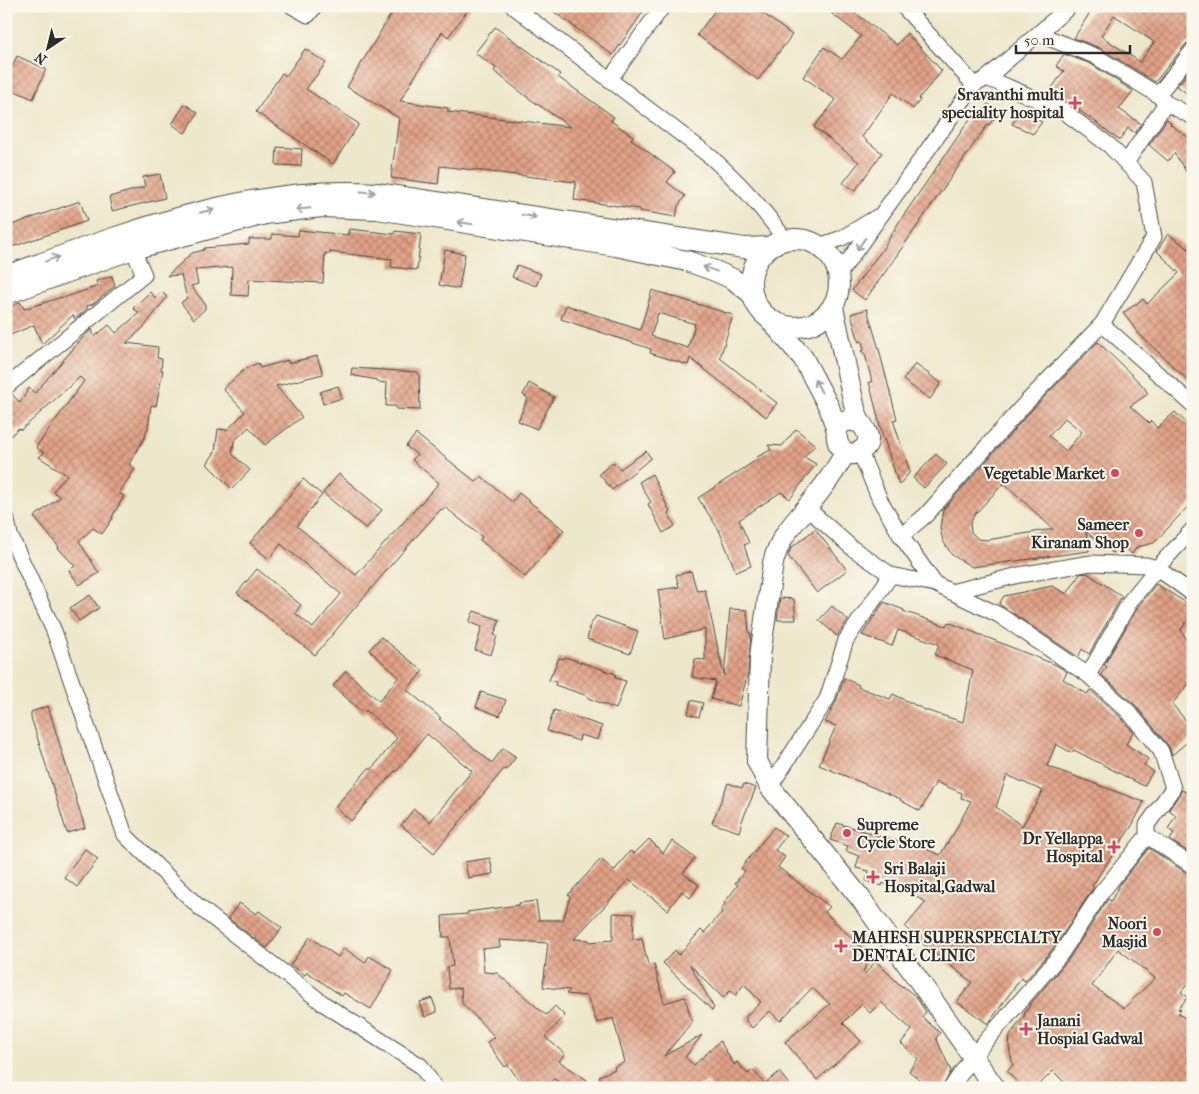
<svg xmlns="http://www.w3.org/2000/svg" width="1199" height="1094" font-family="'IM FELL French Canon',serif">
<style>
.building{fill:url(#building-cross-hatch);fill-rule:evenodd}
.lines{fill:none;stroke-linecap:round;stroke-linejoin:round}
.minor-casing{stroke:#484743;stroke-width:17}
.major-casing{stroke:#484743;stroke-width:22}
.minor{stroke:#fff;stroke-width:15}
.major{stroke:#fff;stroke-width:20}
.oneway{stroke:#a0a0a0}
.poi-dot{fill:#d1495b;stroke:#fbf7ec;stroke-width:2}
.labels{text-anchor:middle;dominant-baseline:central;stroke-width:4;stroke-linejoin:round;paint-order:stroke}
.poi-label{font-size:16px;font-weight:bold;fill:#2b2b2b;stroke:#fbf7ec;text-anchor:end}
</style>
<defs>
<pattern id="building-cross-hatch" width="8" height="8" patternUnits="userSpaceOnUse" patternTransform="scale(1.25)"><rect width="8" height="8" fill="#e2a287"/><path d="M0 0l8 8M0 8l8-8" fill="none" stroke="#b7846f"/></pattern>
</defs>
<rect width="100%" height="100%" fill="#fbf7ec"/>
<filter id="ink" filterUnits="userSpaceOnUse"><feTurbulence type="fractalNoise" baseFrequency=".02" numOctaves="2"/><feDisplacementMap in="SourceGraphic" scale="10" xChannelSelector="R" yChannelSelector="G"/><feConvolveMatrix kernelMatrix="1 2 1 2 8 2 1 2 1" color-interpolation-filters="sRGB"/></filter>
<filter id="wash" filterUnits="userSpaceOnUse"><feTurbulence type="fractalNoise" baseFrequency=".0096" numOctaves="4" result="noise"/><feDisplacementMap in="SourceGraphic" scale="20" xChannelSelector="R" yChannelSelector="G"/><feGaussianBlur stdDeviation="1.12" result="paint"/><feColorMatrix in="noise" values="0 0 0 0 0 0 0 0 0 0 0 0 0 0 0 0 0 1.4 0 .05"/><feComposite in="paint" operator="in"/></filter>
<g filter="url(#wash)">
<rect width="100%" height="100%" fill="#ede7cb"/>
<g id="blocks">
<!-- building -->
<path class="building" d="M396,6H471L448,37L442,32L400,101L448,108V112L571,127L527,97L494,71L496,68L475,53L495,27L560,74L558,77L614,117L611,121L633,136L631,139L675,172L667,182L685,196L678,206L676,217L640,211V209L574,200L576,182L440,166L438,184L391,178L399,118L347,87Z
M546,6H647L613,55Z
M718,6H753L792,35L758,80L697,35Z
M822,6H859L854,12L897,45L907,33L942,71L919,98L920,100L913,109L893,93L862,137L882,153L855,191L843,183L859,162L814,127L836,100L803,77L824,47L842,59L861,36Z
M1094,6H1193V41L1186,44L1155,82L1100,48L1074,38ZM1114,15L1154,42L1140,62L1101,36Z
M305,49L326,63L306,89L359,124L333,164L256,112L282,73L286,76Z
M1064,54L1091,64L1133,91L1119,109L1141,124L1135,133L1128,128L1120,140L1068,102L1049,92L1064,71L1056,66Z
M17,56L46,69L33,99L6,87V80Z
M1193,66V98L1177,86Z
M185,104L198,113L185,133L172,124Z
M988,104L999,111L989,125L988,124L888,268L865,300L852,290L882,250L899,222L972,116L976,119Z
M1021,112L1042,122L1033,134L1012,124Z
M1167,119L1171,123L1170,124L1193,141V182L1174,153L1168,161L1149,145Z
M277,147L302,149L301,166L276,165Z
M160,174L165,198L112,211L109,197L145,187L143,177Z
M80,201L87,221L6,249V227Z
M349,229L394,234L395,231L421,234L417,270L391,267L392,259L330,252V254L325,253L323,283L249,279L248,296L231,295L232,267L195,270L198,284L191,286L205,304V309L194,319L181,303L187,298L181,275L167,276L192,253L204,250V248L249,244V239H272V234L298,236L299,230L348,235Z
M1168,234L1193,252V385L1138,333L1123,313L1143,299L1147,304L1179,273L1157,251Z
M445,250L465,254L459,289L439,285Z
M517,265L541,274L536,286L512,277Z
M112,276L115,286L93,304L87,306V309L75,319L73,315L42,344L34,325L6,337V309L20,302L24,309L62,297L63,298L98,286L96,281Z
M652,290L733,315L720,358L777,403L766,417L690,358L688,365L650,353L651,349L561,319L566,305L640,330ZM658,313L695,324L688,348L651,336Z
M150,292L155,298L162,292L167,297L144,327L126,343L158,347L157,358L162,359L161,370H163L156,406L151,405L148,429H147L145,437L129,464L135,469L119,493L124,496L112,517L113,518L102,534L93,528L79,541L99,573L79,585L69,570L75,566L58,548L59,547L34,517L60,497L53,491L67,475L39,457L44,453L36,447L84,381L80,377L21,430L19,428L6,440V396L12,394L20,403L29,388L35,393L85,335L92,329L94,337L109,325L116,333L139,313L133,308Z
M867,309L878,346L897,419L893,420L910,472L899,485L882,433L869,382H872L865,354L861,351L864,350L862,341L859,342L851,314Z
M1098,342L1144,387L1148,394L1130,406L1149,423L1151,421L1157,428L1175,412L1193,429V501L1154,543L1137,547L1132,554L1120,545L1113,553L1086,532L1089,551L972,567L952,555L943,541L940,528L943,510L1028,414ZM1065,418L1082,432L1066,451L1049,436ZM1004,483L1053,529L987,540L978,539L971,532L970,524L974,515Z
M317,356L323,374L276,386L302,417L265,445L249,427L234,441L232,454L250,470L232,489L207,464L215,452L218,429L227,430L245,412L223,389L245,369L258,363L260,368L288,360V363Z
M915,364L941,383L930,399L903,380Z
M352,368L417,372L419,374L420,410L396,409V406H386L387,383L377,382V380L351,375Z
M529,383L554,397L537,429L518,421L528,398L523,395Z
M338,386L342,398L323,404L320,392Z
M796,429L815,445L804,457L816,464L790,499L781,492L739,520L749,543L744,545L751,566L736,572L719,530L698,498L758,459L757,457L771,450L768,445L782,446Z
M416,434L476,482L481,476L512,502L519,493L564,530L525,577L480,540L482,537L445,507L442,510L441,509L391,565L315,655L237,593L257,569L301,605L295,613L313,628L341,594L281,544L269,559L250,543L303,479L322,495L297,526L356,575L439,483L412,460L417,455L406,446Z
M646,451L651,458L612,490L599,474L613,462L620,469Z
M936,454L947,464L924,488L913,478Z
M339,474L382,510L366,529L323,493Z
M652,474L670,512L668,513L675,526L663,533L648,504L651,502L639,482Z
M815,529L847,570L817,593L788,556L791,548Z
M691,571L697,591L705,590L724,676L730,609L747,610L749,633H751L748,673L739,706L711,699L716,681L692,677L695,659L705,660V629L665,639L658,590L679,587L676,575Z
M1087,573L1122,596L1089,654L1082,649L1078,657L999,604L1004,596L1052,586L1067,594L1080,574Z
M1156,584L1193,607V611L1181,630L1193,652V679L1172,704L1193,729V737L1172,755L1168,745L1135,705L1101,674L1107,667L1104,665L1138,607Z
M90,595L99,608L79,621L70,608Z
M780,598L794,599L796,620H777Z
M884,602L904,610L903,611L946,626L948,622L1056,665L1067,672L1063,679L1087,694L1090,690L1121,718L1133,732L1126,744L1148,759L1144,765L1153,771L1144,786L1074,750L1072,753L1056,744L1047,766L1144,802L1133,824L1092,886L1094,887L1053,949L1025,981L1021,978L988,1024L957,1002L972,982L931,951L905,927L926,902L903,890L902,893L883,883L882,886L866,881L869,871L856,868L859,856L846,851L848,846L830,840L837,823L905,844L907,840L940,855L954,833L971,801L961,798L962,793L936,782L920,811L900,800L901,799L819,765L836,726L825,722L836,702L844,678L859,685L858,687L890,699L893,694L925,710L963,722L973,670L935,655L939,644L898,630L892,646L862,635ZM1007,775L1043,791L1022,826L996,807Z
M832,606L848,620L837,636L819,620Z
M474,611L500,620L494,635L497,636L491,655L475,650L482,627L469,622Z
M596,616L638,631L630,654L587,639L590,629H588Z
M381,637L423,671L407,690L441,718L439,719L492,763L503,748L516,757L506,770L504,769L434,853L401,825L414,809L430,822L472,771L427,734L396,772L395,771L351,821L335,807L369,768L371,770L397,738L366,710L363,713L333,686L346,671L379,701L399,677L369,650Z
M565,657L616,674L615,678L626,681L616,709L588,698V696L555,685L556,682L549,680L559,658L564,659Z
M481,692L506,700L500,716L476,707Z
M691,700L703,703L699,717L688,714Z
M48,706L85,828L67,833L31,717V712Z
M554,710L602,726L598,740L580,735L579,741L547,731Z
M728,783L742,788L744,784L756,788L742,821L739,832L712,823Z
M1182,790L1193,797V855L1170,840L1174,833L1168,829L1176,815L1169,810Z
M774,827L786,836L775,850L785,857L778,867L830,907L825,912L870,956L863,972L865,974L876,961L902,987L903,986L916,997L926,1012L922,1017L940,1033L936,1038L951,1071L942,1088H930L909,1071L918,1059L901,1043L912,1030L881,1002L870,1013L862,1004L843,1023L861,1041L817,1080L785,1042L830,1004L812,988L780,1021L770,1011L752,1028L746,1021V1016L761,1002L744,984L736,995L730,991L723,998L690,965L714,1008L712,1010L663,963L675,950L679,955L701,930L704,933L722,912L721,910L725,904L724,903L738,885L735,883L745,871L741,868Z
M649,839L663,853L672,841L695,858L683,873L699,885L690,898L682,891L668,910L629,880L574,939L589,940V942L613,940V913L634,914L633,939L642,938L648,965L654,964L664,1003L685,997L692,1022L664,1056L702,1035L685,1057L694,1065L720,1041L734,1065L737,1062L748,1074L753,1070L765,1084L779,1072L792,1088H711L708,1082L694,1088H624L621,1082L604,1088L599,1076L615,1069L614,1067L625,1062L613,1018L597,1023L587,996L566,994L570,990L543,987L548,943L499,940L500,947L482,949L484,972L497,973L546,1015L555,1006L565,1016L545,1037L565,1054L559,1061L587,1080L582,1088H573L566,1083L564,1086L554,1079L544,1088H525L508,1065L505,1067L487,1042L495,1037L462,1003L461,988L449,989L447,967L453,966L450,937H443L442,916L468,914L467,912L519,905V903L536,901L539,920H563L570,897L568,895L601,859L614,871L630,851L634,854Z
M1149,848L1188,874L1193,875V978L1181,992L1188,997L1178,1009L1181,1010L1178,1014L1193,1022V1088H1070L1053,1071L1036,1088H1022L1007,1071L1013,1065L1009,1048L1010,1035L1025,1015L1024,1014L1033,1001L1068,960L1108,899L1111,901L1120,884ZM1118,949L1155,978L1124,1008L1092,986Z
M85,849L98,859L77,887L64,877Z
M490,858L493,874L468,878L465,862Z
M239,903L256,914L259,911L282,928L267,948L228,918Z
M310,937L338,957L344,948L365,963L369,956L393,970L371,1009L344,993L342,996L307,972L305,975L290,965Z
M432,998L437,1012L425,1017L420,1002Z"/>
</g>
</g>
<g filter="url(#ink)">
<use href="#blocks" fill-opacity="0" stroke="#484743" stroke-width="1"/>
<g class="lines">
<!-- minor casing -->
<g class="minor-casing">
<path id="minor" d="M292,6L308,15L315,6
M513,6L711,157C739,182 764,209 785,240
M903,6L974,85
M1038,34L1095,56L1158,95L1166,103
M610,79L663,6
M1158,95L1193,50
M1126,163L1166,103L1193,117
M819,246L842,238L877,217
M839,274L974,85L987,78L1070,6
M1102,324L1193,405
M6,387L144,275L133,249
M860,452L880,500L901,536L926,515L1021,408L1102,324L1154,237L1144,182L1110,146L1062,110L987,78
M807,508L852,548L891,575
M6,516L10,535L54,631L125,835L200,908L324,1004L421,1066L435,1088
M901,536L935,584L999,615L1088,675L1131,600L1157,568L1193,529
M951,592L1019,575L1091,563L1146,565L1157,568L1193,594
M770,787L827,699L846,640L891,575L935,584
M1147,836L1193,866
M951,1088L972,1057L1060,955L1101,893L1147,836V825L1173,788L1161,751L1128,711L1088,675"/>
</g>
<!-- major casing -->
<g class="major-casing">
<path id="major" d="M751 283a44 44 0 1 1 88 0a44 44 0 1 1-88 0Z
M6,276C123,234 250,184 376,193L725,245L744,248L769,247
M6,294L133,249L265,214L321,207L377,209L616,246L687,261L715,271L733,279L752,294
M833,307L855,409C857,413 858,420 861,423C867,431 873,442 862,450C835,470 823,409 860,423
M772,322L803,358L829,407L837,431
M846,452C835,471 822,490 807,507C791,527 780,536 773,563L760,656L757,761L770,787L861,899L995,1088"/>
</g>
<!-- minor -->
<use href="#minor" class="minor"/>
<!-- major -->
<use href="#major" class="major"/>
</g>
<!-- one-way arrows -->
<defs><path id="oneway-shaft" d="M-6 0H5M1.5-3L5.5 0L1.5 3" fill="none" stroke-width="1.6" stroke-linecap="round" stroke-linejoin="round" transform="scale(1.25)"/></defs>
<g class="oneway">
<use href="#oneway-shaft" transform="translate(368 192) rotate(4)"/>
<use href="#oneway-shaft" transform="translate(303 209) rotate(175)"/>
<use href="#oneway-shaft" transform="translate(207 211) rotate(-13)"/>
<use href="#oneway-shaft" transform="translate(529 216) rotate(9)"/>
<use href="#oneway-shaft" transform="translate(465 223) rotate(-171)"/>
<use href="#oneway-shaft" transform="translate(861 244) rotate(126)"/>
<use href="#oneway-shaft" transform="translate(52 259) rotate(-20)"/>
<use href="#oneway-shaft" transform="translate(710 269) rotate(-160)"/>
<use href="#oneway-shaft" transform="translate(818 386) rotate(-119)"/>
</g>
</g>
<!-- markers -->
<g class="poi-dot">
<path d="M1072.5 95.5h5v5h5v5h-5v5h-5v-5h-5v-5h5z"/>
<circle cx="1115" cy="473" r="5"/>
<circle cx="1139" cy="533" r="5"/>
<circle cx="847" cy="833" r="5"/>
<path d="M1111.5 839.5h5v5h5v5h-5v5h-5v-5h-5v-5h5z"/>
<path d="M870.5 869.5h5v5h5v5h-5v5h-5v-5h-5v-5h5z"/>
<circle cx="1157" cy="932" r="5"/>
<path d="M838.5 938.5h5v5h5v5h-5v5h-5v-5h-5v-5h5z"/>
<path d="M1023.5 1021.5h5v5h5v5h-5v5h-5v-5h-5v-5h5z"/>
</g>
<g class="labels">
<!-- poi labels -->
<g class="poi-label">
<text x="1064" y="94">Sravanthi multi<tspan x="1064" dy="18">speciality hospital</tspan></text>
<text x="1105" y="473">Vegetable Market</text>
<text x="1129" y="524">Sameer<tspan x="1129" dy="18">Kiranam Shop</tspan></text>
<text x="857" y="824" text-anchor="start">Supreme<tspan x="857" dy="18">Cycle Store</tspan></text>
<text x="1103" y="838">Dr Yellappa<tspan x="1103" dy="18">Hospital</tspan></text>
<text x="884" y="868" text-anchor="start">Sri Balaji<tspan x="884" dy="18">Hospital,Gadwal</tspan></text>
<text x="1147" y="923">Noori<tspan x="1147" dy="18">Masjid</tspan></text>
<text x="852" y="937" text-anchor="start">MAHESH SUPERSPECIALTY<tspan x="852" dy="18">DENTAL CLINIC</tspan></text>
<text x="1037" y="1020" text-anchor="start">Janani<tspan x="1037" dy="18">Hospial Gadwal</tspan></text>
</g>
</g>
<!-- margin -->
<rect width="1199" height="1094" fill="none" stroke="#fbf7ec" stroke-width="25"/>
<!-- north arrow -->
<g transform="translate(48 48) rotate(215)" stroke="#fbf7ec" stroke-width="4" paint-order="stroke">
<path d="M0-4L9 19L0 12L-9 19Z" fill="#2b2b2b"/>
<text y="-8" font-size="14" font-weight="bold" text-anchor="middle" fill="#2b2b2b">N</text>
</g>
<!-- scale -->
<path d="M1016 45v8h114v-8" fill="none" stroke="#2b2b2b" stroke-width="2.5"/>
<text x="1024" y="45" font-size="15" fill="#2b2b2b" stroke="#fbf7ec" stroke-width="4" paint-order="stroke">50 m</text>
</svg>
